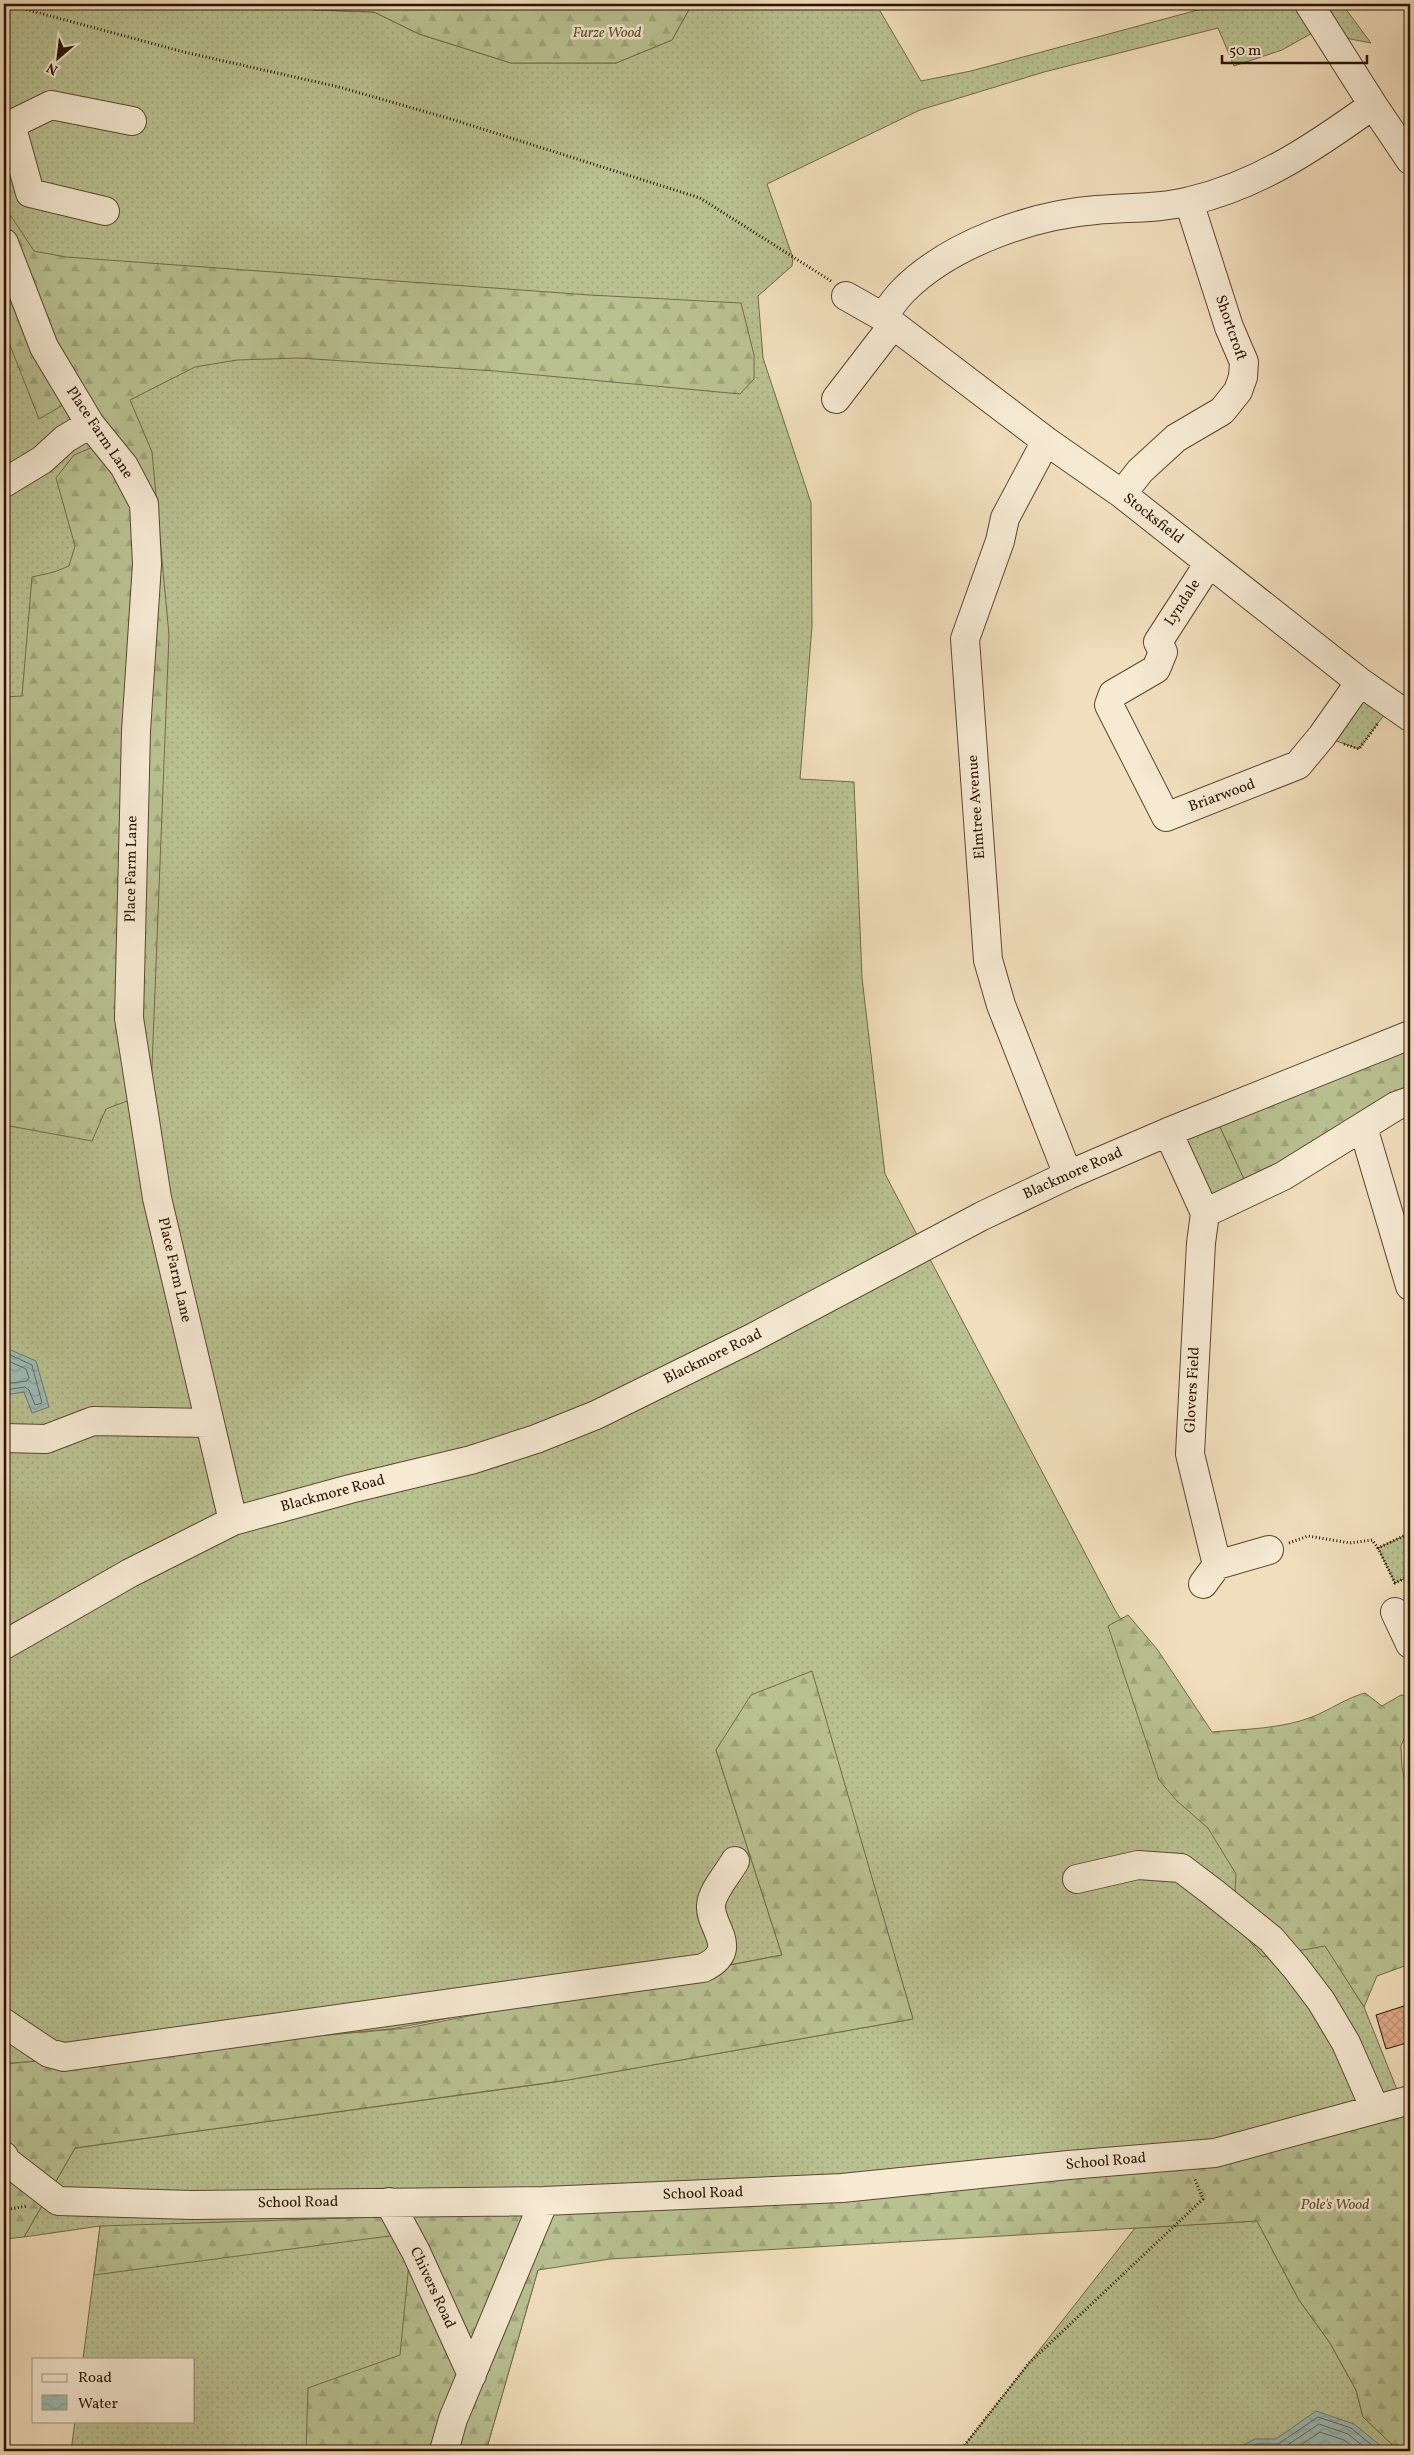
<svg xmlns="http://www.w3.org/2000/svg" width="1414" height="2455" font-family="Vollkorn,serif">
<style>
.grass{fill:url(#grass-dots);stroke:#726a49}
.forest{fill:url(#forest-firs);stroke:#726a49}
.water{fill:url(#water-waves);stroke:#6f786e}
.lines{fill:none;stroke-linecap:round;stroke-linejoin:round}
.shore{stroke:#64675c;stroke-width:1}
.building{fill:url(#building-cross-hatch);stroke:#2b1301}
.minor-casing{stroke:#5c4630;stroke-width:30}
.path{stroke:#2b1301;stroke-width:3;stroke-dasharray:1 2.5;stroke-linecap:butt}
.minor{stroke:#f6ead3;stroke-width:28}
.labels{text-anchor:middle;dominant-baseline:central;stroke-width:5;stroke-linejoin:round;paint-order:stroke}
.park-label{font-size:15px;font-style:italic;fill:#5d5033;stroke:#f6ead3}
.street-label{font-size:15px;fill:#2b1301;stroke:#f6ead3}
</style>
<defs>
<pattern id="grass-dots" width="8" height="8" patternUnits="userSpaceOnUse" patternTransform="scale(1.25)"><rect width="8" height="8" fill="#b9c191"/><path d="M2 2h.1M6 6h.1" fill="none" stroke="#9fa57b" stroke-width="1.8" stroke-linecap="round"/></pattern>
<pattern id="forest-firs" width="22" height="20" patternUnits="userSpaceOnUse" patternTransform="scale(1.25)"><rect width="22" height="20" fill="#b9c191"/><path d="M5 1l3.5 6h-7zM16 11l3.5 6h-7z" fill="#9fa57b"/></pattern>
<pattern id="water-waves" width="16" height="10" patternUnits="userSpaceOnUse" patternTransform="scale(1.25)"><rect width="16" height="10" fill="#9cbbb6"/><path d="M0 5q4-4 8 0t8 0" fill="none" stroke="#87a09b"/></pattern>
<pattern id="building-cross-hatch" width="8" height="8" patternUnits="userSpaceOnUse" patternTransform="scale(1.25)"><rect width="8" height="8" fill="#e4ac8b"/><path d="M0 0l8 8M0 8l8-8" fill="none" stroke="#c49376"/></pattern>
</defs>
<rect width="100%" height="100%" fill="#f1debc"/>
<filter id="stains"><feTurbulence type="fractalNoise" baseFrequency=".004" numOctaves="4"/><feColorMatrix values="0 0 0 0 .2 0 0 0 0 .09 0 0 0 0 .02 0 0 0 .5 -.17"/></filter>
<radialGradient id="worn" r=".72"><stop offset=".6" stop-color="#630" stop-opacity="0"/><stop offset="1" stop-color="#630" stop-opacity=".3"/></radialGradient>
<!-- grass -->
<path class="grass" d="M4,4H306L314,10L374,12L419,34L511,63H616L672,40L692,4H876L921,81L971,71L1220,4H1342L1371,43L1314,32L1282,50L1234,66L1218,28L1044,72L920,110L767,184L793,258L792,266L758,296L763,358L811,503L812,626L800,779L854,782L862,978L885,1174L1115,1610L1364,2007L1402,2102L1225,2161L550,2228L486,2451H71L75,2421H194V2359H83L100,2226L24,2237L75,2148L556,2082L913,2019L811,1671L716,1750L782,1955L391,2029L4,2064Z
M1360,682L1392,704L1359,749L1322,736Z
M1214,1114L1250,1192L1205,1213L1168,1132Z
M1410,1533V1576L1395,1583L1378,1548Z
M1257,2221L1299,2300L1330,2343L1356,2390L1363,2417L1399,2451H960L1135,2228Z"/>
<!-- forest -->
<path class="forest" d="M306,4H692L672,40L616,63H511L419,34L374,12L314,10Z
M11,216L34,251L66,257L590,295L741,303L754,355V379L740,394L495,371L299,358L237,360L195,367L130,400L152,452L169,635L151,1092L106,1109L92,1141L4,1125V697L22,696L32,577L54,572L69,566L75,546L56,478L74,455L93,447L75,398L39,419L4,330V283L16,277L4,243V220Z
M1410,1035V1101L1250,1192L1214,1114Z
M1128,1615L1157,1649L1212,1732C1245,1729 1281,1729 1312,1717C1330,1710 1346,1698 1365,1693L1382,1706L1401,1695L1410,1697L1409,1727L1401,1746L1402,1767L1410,1807V1964L1377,1976L1364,2007L1325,1946L1263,1957L1242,1932L1234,1910L1236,1874L1208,1828L1177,1801L1159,1780L1108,1626Z
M812,1671L913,2019L568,2080L75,2148L24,2237L4,2239V2064L407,2028L782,1955L716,1750L751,1695Z
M1410,2100V2451H1399L1363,2417L1356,2390L1330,2343L1299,2300L1257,2221L610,2259L538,2270L486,2451H306L308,2388L400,2355L412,2233L94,2275L100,2226L567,2211L1225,2161Z"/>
<!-- water -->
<path class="water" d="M4,1347L36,1361L49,1407L32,1413L24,1392L5,1395L4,1402Z
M1316,2411L1354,2424L1387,2451H1232L1255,2439H1276Z"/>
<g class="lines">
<!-- shore -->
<path class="shore" d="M4,1352L32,1365L42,1403L35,1405L29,1390L25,1387L4,1390
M4,1359L26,1369L29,1378L27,1381L4,1384
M1242,2451L1256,2444H1278L1318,2417L1351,2428L1379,2451
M1255,2451L1280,2450L1319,2424L1348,2434L1369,2451
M1292,2451L1320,2432L1344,2440L1357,2451"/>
</g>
<!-- building -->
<path class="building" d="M1410,2004V2042L1386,2049L1376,2015Z"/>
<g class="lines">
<!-- minor casing -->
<g class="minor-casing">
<path id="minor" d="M1309,4L1373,105L1410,160
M4,125H10L12,128L30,193L105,211
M10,125L51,105L132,121
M4,243L44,347L90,424L124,466L144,504L147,564L136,731L129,1018L157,1198L233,1521
M846,296L883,317L1046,441L1122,494L1360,682L1410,717
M883,317C889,308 896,298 904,290C950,244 1032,215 1096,210C1128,207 1159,209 1190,201C1259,185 1316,146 1373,105
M836,399L893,325
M1046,441L1005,518L1000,541L965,639L988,960L1001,1005L1068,1175
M4,483L42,460L65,439L90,424
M1122,494L1140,471L1176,438L1222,411L1238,391L1243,377L1244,362L1229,327L1189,202
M1209,563L1158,642L1163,652L1156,669L1113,694L1109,705L1166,817L1298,765L1322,736L1360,682
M1363,1127L1410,1286
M1168,1132L1205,1213L1283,1176L1396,1106L1410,1101
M1205,1213L1201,1243L1190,1454L1217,1565L1269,1550
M4,1438L46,1439L93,1421L209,1423
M1203,1584L1217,1565
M1395,1612L1410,1644
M4,1645L130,1573L233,1521L350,1489L471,1460L536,1439L596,1415L752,1338L982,1216L1068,1175L1168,1132L1410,1035
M1077,1879L1138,1865L1181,1868L1214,1893L1271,1939L1296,1968L1321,2001L1346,2043L1375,2109
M4,2023L49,2053L64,2057L703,1968C742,1950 709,1927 711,1905C712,1891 728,1874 735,1861
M4,2156L5,2160L58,2201L192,2205L544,2201L842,2188L1069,2165L1215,2153L1410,2100
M389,2202L416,2252L472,2375
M444,2451L453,2419L544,2201"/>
</g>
<!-- path -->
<path class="path" d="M6,4L184,52L339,87L451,119L700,198L831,281
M1344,744L1359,749L1378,723
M1410,1533L1378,1548L1395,1583L1410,1576
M1289,1543L1308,1536L1350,1543L1372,1540L1378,1548
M4,2210L27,2206
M960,2451L1029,2363L1203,2199L1194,2177"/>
<!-- minor -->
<use href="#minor" class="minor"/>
</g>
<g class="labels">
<!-- park labels -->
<g class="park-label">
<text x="607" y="33">Furze Wood</text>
<text x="1335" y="2205">Pole's Wood</text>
</g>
<!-- street labels -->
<g class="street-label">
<text transform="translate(1230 328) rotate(71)">Shortcroft</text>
<text transform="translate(99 433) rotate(56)">Place Farm Lane</text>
<text transform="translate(1153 519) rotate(38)">Stocksfield</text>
<text transform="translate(1183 603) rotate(-57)">Lyndale</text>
<text transform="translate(1222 796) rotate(-20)">Briarwood</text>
<text transform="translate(977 807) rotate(-94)">Elmtree Avenue</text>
<text transform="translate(132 869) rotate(-89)">Place Farm Lane</text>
<text transform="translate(1073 1174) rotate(-24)">Blackmore Road</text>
<text transform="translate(174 1270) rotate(77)">Place Farm Lane</text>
<text transform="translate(713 1357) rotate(-26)">Blackmore Road</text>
<text transform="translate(1193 1390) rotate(-87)">Glovers Field</text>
<text transform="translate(333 1494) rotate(-15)">Blackmore Road</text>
<text transform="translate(1106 2162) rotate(-5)">School Road</text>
<text transform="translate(703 2194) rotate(-2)">School Road</text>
<text transform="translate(298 2203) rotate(-1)">School Road</text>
<text transform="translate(432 2288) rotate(65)">Chivers Road</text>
</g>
</g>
<!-- margin -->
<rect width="1414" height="2455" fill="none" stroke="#f1debc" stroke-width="20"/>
<rect x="5" y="5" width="1404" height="2445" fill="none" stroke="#2b1301" stroke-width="2.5"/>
<rect x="10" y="10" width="1394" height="2435" fill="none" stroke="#2b1301"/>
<!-- legend -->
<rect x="32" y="2358" width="162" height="65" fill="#f6ead3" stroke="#a5947f"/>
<rect x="42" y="2374" width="25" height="8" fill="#f6ead3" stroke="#a5947f"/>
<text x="78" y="2382" font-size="15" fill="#2b1301">Road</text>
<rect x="42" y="2395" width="25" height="15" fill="url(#water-waves)" stroke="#a5947f"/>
<text x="78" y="2408" font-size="15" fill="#2b1301">Water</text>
<!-- north arrow -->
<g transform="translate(58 58) rotate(208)" stroke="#f6ead3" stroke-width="4" paint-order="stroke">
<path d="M0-4L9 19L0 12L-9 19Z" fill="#2b1301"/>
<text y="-8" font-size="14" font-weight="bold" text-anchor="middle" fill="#2b1301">N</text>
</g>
<!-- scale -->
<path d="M1222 55v8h145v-8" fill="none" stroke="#2b1301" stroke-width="2.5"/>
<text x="1229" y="55" font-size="15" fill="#2b1301" stroke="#f6ead3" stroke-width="4" paint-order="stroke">50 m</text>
<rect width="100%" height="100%" filter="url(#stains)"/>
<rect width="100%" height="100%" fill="url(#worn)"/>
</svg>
